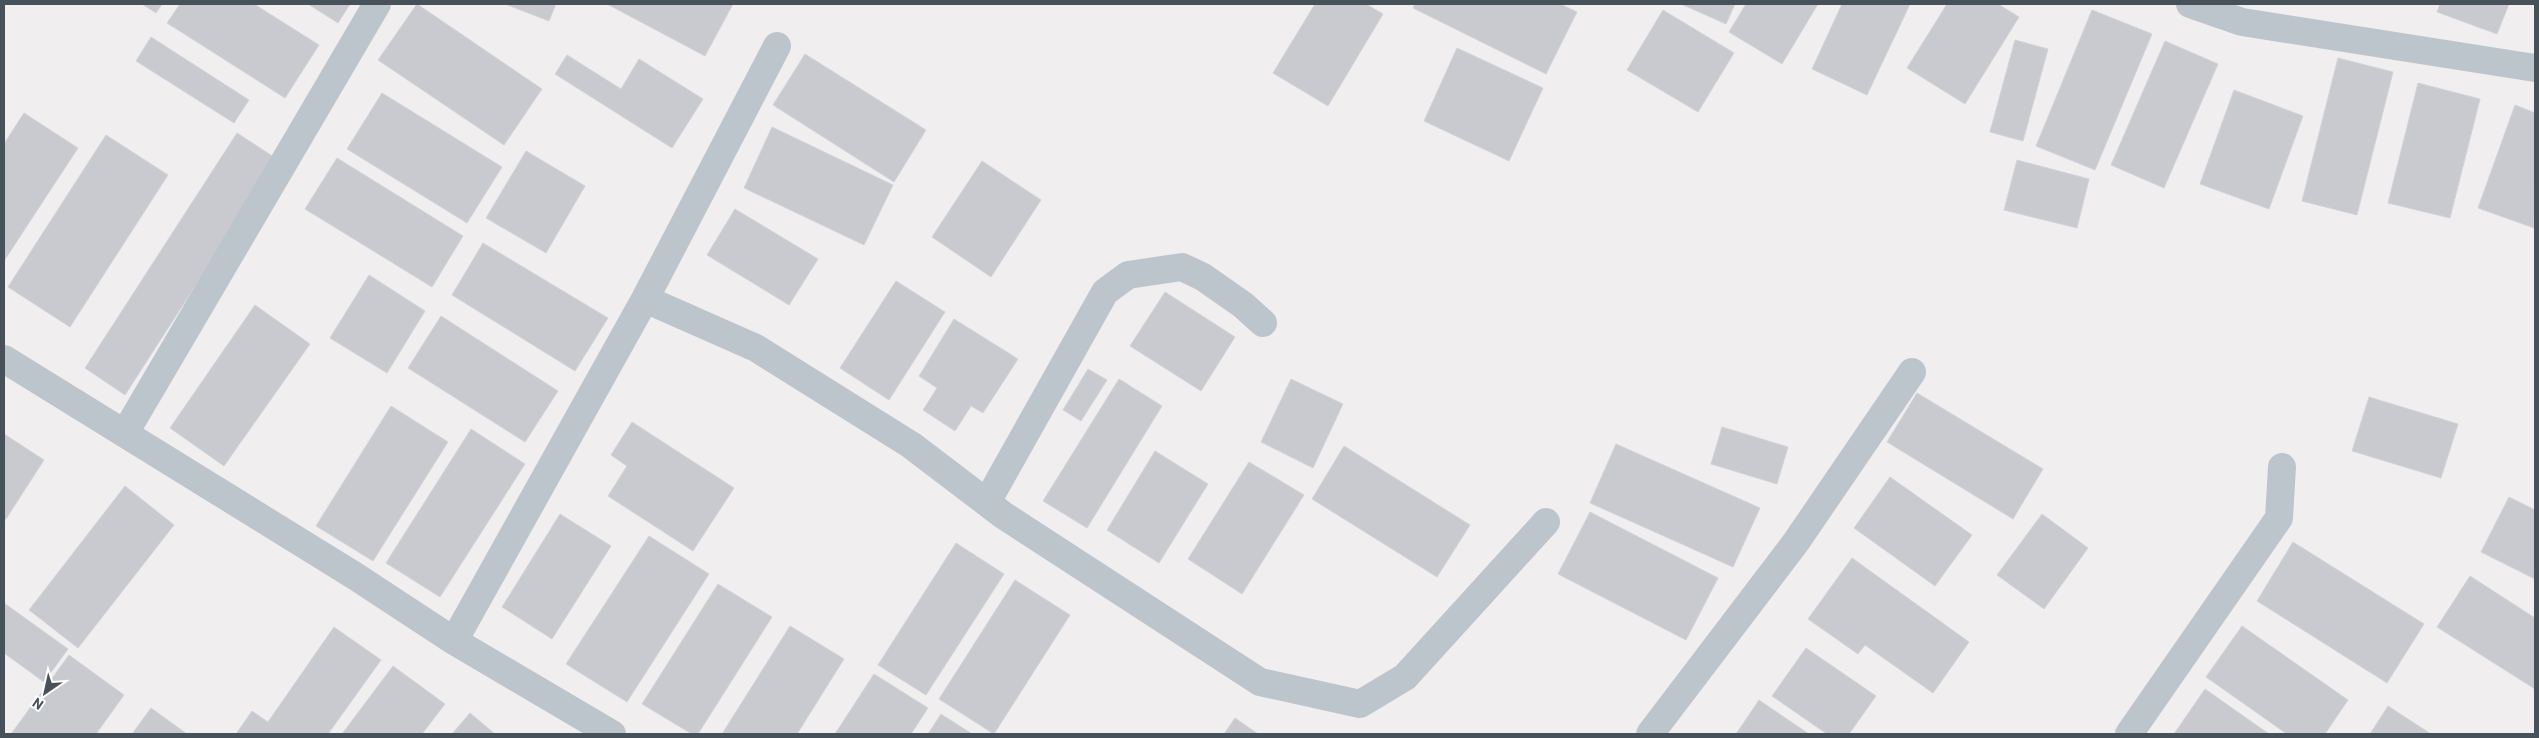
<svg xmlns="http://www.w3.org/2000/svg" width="2539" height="738" font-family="Barlow,sans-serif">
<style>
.building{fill:#c8cad0;stroke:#d2d4d9}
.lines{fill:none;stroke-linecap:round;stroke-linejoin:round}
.minor{stroke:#bdc5cc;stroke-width:28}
</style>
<rect width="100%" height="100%" fill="#f0eeee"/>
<!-- building -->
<path class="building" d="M142,4H162L156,13Z
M180,4H254L319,45L285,98L167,23Z
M308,4H350L338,23Z
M417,4L542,89L504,145L378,60Z
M505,4H556L549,21Z
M607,4H733L705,56Z
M1315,4H1366L1383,14L1328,106L1273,73Z
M1415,4H1560L1577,12L1546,74L1413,8Z
M1681,4H1735L1726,24Z
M1746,4H1818L1782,64L1729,32Z
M1842,4H1910L1867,95L1812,69Z
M1947,4H1998L2019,17L1965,104L1907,68Z
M2440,4H2509L2497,34L2437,12Z
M1663,10L1734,53L1698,112L1627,70Z
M2092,10L2152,34L2095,170L2036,146Z
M151,37L249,100L234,123L136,61Z
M2015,40L2048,49L2023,141L1990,132Z
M2165,41L2218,64L2164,188L2111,165Z
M1457,48L1543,88L1509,161L1424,121Z
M805,54L926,130L894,182L773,105Z
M567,55L621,89L639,59L703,99L672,148L555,74Z
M2338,58L2393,72L2357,215L2302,201Z
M2418,83L2480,99L2450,218L2388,203Z
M2234,90L2303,116L2269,209L2200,184Z
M382,93L502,167L467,223L347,149Z
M2515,105L2535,113L2534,228L2478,208Z
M24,113L78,148L4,261V144Z
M772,127L893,185L864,245L744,188Z
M237,133L277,159L125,395L85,368Z
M106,135L168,175L70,327L8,287Z
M526,151L585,186L546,253L486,218Z
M337,158L463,236L432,287L305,209Z
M2017,160L2089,179L2077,228L2004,210Z
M982,161L1041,200L991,277L932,237Z
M735,209L818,259L789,305L707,255Z
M483,243L608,318L575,371L452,295Z
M369,275L425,311L387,373L330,338Z
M896,281L945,312L889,400L840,368Z
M1165,292L1235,337L1201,391L1130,346Z
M255,305L310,344L224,466L170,428Z
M441,316L558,391L525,442L408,368Z
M954,319L1018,359L983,413L971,406L955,431L923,410L937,388L919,376Z
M1088,369L1107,380L1081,421L1063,410Z
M1119,379L1162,406L1087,528L1043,501Z
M1291,379L1343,404L1313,468L1261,442Z
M1917,393L2043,469L2013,519L1887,442Z
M2369,397L2458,424L2441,478L2352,451Z
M391,406L448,442L373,561L316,526Z
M632,422L734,488L693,551L608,496L627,466L611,455Z
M1722,427L1788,447L1777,484L1711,464Z
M471,429L525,464L440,597L386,563Z
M4,434L44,460L4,522Z
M1616,444L1760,508L1733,567L1590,503Z
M1344,446L1470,525L1437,577L1312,499Z
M1155,451L1208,484L1159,563L1107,530Z
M1249,462L1304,495L1242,594L1188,559Z
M1890,477L1972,535L1935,586L1854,528Z
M125,486L174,525L78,648L29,610Z
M2509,497L2535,510V579L2481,552Z
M1590,512L1718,578L1686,640L1558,574Z
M560,514L611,546L552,639L502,607Z
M2042,514L2088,548L2044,609L1997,575Z
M649,536L709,574L627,702L566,664Z
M2293,542L2424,624L2387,683L2257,601Z
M956,543L1004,574L926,695L878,665Z
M1852,558L1969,642L1933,693L1865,645L1858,654L1808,619Z
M2470,576L2535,618V689L2437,627Z
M1015,580L1070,615L994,734L939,699Z
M718,584L772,617L698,734H692L642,704Z
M4,603L68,649L44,682L4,653Z
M790,626L844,659L797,734H722Z
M2242,626L2348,700L2325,734H2287L2206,677Z
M334,627L381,660L328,734H236L252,711L268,722Z
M1806,648L1876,696L1849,734H1827L1772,696Z
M69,655L124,695L96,734H11Z
M393,666L445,704L422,734H342Z
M874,674L928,708L911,734H835Z
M2205,689L2269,734H2174Z
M1759,700L1809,734H1736Z
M2388,706L2431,734H2370Z
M151,708L187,734H132Z
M470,713L495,734H452Z
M941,714L972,734H928Z
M1235,718L1258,734H1224Z"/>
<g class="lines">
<!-- minor -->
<path class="minor" d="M2190,4L2242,22L2535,68
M645,299L777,46
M4,359L355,576L454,641L612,734
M125,433L377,4
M987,502L1105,292L1128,275L1182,267L1203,277L1243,305L1263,323
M454,641L645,299L756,348L911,445L1003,515L1260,682L1360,704L1405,677L1546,522
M1650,734L1796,542L1912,372
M2129,734L2279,518L2282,467"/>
</g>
<!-- border -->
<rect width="2539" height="738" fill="none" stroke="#475159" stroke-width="10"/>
<!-- north arrow -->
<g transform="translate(45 693) rotate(214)" stroke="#ffffff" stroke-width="4" paint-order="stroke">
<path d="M0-4L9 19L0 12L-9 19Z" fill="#475159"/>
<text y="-8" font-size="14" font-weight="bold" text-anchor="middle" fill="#475159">N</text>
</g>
</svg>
